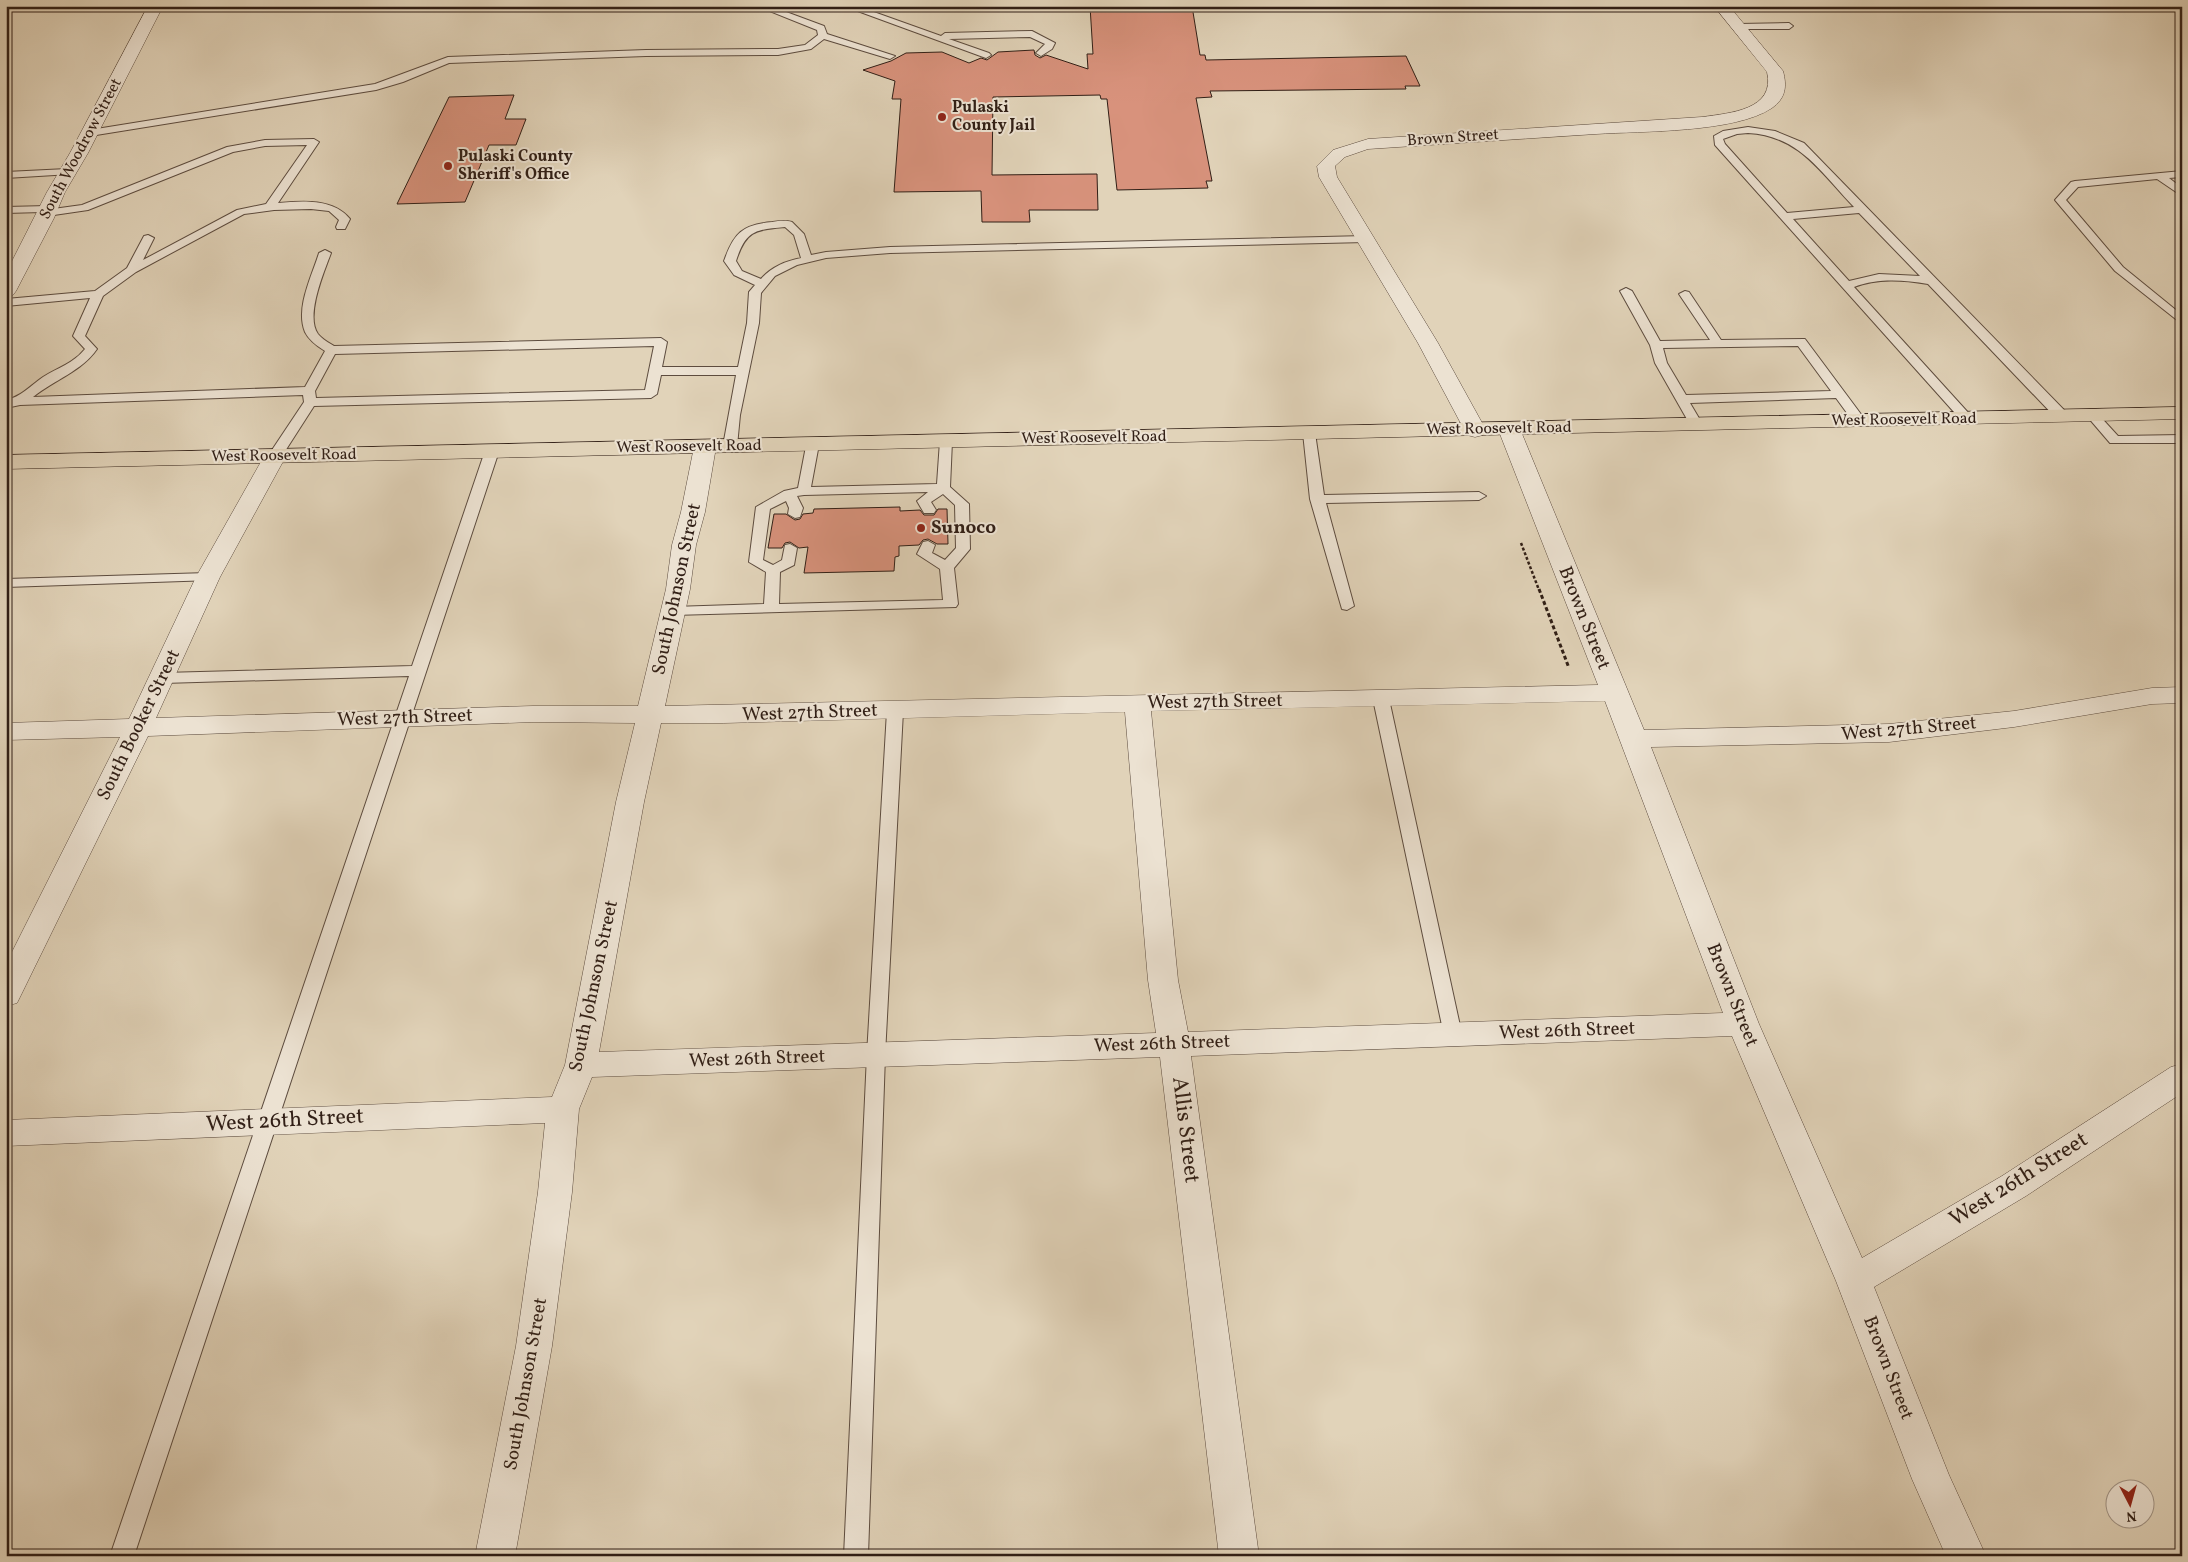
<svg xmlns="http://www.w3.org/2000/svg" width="2188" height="1562" font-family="Vollkorn,serif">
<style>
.building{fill:#d8927c;stroke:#311f16}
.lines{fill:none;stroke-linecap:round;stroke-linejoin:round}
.service-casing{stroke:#5d4c3f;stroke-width:2}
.minor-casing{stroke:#5d4c3f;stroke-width:1}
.primary-casing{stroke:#311f16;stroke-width:1}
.path-far1{stroke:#311f16;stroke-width:2.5;stroke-dasharray:3 2;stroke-linecap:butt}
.path{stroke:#311f16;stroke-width:3;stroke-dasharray:4 2.5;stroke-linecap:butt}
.service{fill:#ece2d2;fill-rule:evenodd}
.minor{fill:#ece2d2;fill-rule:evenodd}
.primary{fill:#e1d3b9;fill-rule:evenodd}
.poi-dot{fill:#8f2418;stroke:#ece2d2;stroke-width:2}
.labels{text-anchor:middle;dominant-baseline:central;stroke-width:4;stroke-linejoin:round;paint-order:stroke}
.far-poi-label{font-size:16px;font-weight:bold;fill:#311f16;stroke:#ece2d2;text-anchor:start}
.far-street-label{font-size:16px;fill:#311f16;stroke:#ece2d2}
.poi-label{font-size:19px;font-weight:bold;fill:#311f16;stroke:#ece2d2;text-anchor:start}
.street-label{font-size:19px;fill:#311f16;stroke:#ece2d2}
.near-street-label{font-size:22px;fill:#311f16;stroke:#ece2d2}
</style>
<rect width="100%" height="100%" fill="#e1d3b9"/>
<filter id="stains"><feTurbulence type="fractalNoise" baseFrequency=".004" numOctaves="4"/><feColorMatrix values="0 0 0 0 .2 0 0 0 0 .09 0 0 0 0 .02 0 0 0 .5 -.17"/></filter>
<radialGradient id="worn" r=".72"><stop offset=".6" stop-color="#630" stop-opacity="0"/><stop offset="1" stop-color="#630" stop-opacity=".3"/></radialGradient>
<!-- building -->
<path class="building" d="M1090,6H1192L1200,55H1205L1206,60L1406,56L1420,86H1405L1406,89L1210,91L1212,97L1196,98L1212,181H1206L1208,188L1117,190L1107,99H1101L1100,95L993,97L992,175L1097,174L1098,210H1029L1030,222H982L981,191L894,192L901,99H892L895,81L863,70L891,61L906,53L942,52L969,63L981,58L987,60L998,52L1034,50L1035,55L1040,58L1046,55L1088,69L1087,54H1093Z
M514,95L505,119H526L516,145H489L465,202L397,204L449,97Z
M900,507V511L920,510L924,515H934L938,509H947L948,544H937L928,539L923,540L919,545L899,546V556L895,557L894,571L804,573L808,547L799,548L790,542L785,543L782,548H768L774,514H786L795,520L800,519L803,514L813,513L814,509Z"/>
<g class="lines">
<!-- service casing -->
<g class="service-casing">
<path id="service" d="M757,6H770L824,26L827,34L895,56L890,59L824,39L811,49L778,55L646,56L449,63L403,82L376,90L90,136L85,133L90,130L375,84L448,57L646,50L778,49L805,45L818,35L817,30Z
M844,6H857L941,36L945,33L1032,31L1055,43L1052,49L1041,56L1036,53L1045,44L1030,37L949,39L989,53L991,55L986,58Z
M1739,24L1789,23L1793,26L1789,29H1736L1735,27Z
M1748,127L1775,131L1804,143L2067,413L2068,416L2067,419H2057L1928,284C1903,280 1878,278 1854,287L1973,418L1972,421H1962L1715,145L1714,136L1723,131ZM1748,133C1800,136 1820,172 1854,207L1787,213L1725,144L1723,139L1737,134ZM1859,213L1920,276L1879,274L1849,281L1793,219Z
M314,139L319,142L278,203C302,201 333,198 350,219L345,229H337L336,227L339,220L329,211L311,209L274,210L244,214L136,272L103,296L85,336L97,349C82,371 54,380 33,397L305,387L325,351C317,346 309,340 305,332C295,308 312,276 319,253L325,250L331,253C324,272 305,316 318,334C322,339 329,343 334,346L661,338L667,342L662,367H738L747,323L749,292L755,285L734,275L724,261C734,233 742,225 772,222C779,221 785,220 792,222L804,234L811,255L826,252L890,247L1366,236L1372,239L1366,242L890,253L826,258L797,265L775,276L761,293L759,323L740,415L737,446L730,450L723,446L736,375H661L657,394L651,398L314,406L280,459L275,460L268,456L304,402L303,395L20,405L6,408V400C21,397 30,386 43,377C57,368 74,363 85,349L73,336L90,298L6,306V299L95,291L127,268L144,236L148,235L154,238L143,260L237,210L266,204L307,145L265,146L233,152L88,210L47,216L42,212L6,213V207L48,206L53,209L82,205L227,147L265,140ZM785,227L794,235L801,258C786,261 771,267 761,279L742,271L736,261C746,230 755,230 785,227ZM654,346L645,390L316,398L315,391L335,354Z
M67,169L72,172L71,174L6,178V172Z
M2182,171V177L2169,178L2182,188V196L2157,179L2078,187L2066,200L2123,267L2182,315V324L2115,271L2055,200L2071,182L2075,181Z
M1626,288L1632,291L1660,341L1710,340L1679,294L1685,291L1689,292L1721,340L1805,339L1866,421L1865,424H1855L1836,398L1690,403L1703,425L1702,428H1692L1655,363L1650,345L1620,291ZM1798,346L1831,391L1686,395L1667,363L1663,348Z
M2092,411L2096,412L2118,436L2182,435V443H2110L2086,415Z
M1309,429L1315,433L1324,495L1479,492L1486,496L1479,500L1326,503L1354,606L1347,610L1342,609L1310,499L1303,433Z
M946,437L952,441L950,487L969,504L970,549L954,568L958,604L956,607L673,615L666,611L673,607L764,604L766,572L749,562L756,507L784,491L798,488L807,441L812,440L819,444L811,487L937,484L940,441ZM928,492L917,501L924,513H934L936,510L931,502L943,494L955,505L956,548L945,560L932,553L935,545L928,541L923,542L917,554L940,569L943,600L779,604L780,572L794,565L797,548L790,544L785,545L782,560L773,565L763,560L770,509L786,501L789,508L788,514L795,518L800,517L803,508L797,496L804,495Z
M492,447L499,451L134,1556H110L409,676L163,683L155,678L163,673L412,666L485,451Z
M208,573L215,577L213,580L6,587V579Z
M1381,694L1389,699L1462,1035L1460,1040L1453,1042L1446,1040L1444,1035L1373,699Z
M895,706L903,711L885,1055L868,1556H844L867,1055L887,711Z"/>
</g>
<!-- minor casing -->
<g class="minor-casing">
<path id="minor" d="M148,6H163L88,153L65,192L54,218L16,291L13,295L6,297V273L47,192L70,153Z
M1714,6H1729L1783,71C1787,86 1786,98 1772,108C1735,133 1642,131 1596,134C1520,139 1444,144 1368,149L1345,157L1335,166L1337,177L1438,343L1486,430L1483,435L1475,437L1467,435L1418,343L1319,177L1317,166L1333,150L1368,139L1702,117C1730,113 1776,110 1767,72Z
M1509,422L1517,424L1520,429L1644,730L1889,724L2014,711L2152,688L2182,687V703L2152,704L2014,727L1889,742L1651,747L1759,1024L1862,1258L2002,1176L2171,1067L2182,1064V1093L2026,1196L1874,1287L1949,1475L1986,1556H1946L1912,1479L1836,1281L1732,1036L1191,1056L1259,1556H1219L1160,1057L592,1077L579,1109L572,1192L552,1346L515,1556H475L516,1346L538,1192L545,1123L6,1146V1120L552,1097L565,1065L616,802L635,723L533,722L148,736L21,995L17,1003L6,1006V964L120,737L6,740V723L129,719L196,577L267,451L275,449L283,451L286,456L220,577L156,718L533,706H638L666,589L672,545L681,512L694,447L697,442L705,440L713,442L716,447L705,512L696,545L690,589L665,706L1598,685L1498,429L1501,424ZM1605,701L1723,1013L1188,1032L1178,980L1151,711ZM1125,712L1148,980L1156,1033L599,1052L644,802L661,723H723Z"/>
</g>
<!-- primary casing -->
<g class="primary-casing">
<path id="primary" d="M2182,407V419L6,469V455Z"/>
</g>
<!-- path-far1 -->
<path class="path-far1" d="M1521,543L1539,590"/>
<!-- path -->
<path class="path" d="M1539,589L1569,668"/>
<!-- service -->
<use href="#service" class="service"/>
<!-- minor -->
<use href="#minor" class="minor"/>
<!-- primary -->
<use href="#primary" class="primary"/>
</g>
<!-- markers -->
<g class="poi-dot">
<circle cx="942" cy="117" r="5"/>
<circle cx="448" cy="166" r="5"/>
<circle cx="921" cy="528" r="5"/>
</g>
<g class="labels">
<!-- far-poi labels -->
<g class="far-poi-label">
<text x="952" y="108">Pulaski<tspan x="952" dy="18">County Jail</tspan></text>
<text x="458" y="157">Pulaski County<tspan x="458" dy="18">Sheriff's Office</tspan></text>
</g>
<!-- far-street labels -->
<g class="far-street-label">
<text transform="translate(1453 138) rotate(-4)">Brown Street</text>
<text transform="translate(81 149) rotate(-62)">South Woodrow Street</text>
<text transform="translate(1904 420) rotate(-1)">West Roosevelt Road</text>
<text transform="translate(1499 429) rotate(-1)">West Roosevelt Road</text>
<text transform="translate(1094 438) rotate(-1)">West Roosevelt Road</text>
<text transform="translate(689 447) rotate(-1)">West Roosevelt Road</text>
<text transform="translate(284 456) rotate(-1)">West Roosevelt Road</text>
</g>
<!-- poi labels -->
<g class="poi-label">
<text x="931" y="528">Sunoco</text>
</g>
<!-- street labels -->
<g class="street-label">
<text transform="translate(677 589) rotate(-78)">South Johnson Street</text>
<text transform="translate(1584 618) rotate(68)">Brown Street</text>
<text transform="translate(1215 702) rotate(-1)">West 27th Street</text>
<text transform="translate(810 713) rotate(-2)">West 27th Street</text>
<text transform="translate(405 718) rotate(-2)">West 27th Street</text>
<text transform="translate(139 725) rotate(-64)">South Booker Street</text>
<text transform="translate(1909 729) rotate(-5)">West 27th Street</text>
<text transform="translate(594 986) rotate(-78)">South Johnson Street</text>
<text transform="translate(1732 995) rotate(68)">Brown Street</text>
<text transform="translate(1567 1031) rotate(-2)">West 26th Street</text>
<text transform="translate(1162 1044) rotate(-2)">West 26th Street</text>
<text transform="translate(757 1059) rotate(-2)">West 26th Street</text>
<text transform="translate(1888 1368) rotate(69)">Brown Street</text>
<text transform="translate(526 1384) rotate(-80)">South Johnson Street</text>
</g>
<!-- near-street labels -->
<g class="near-street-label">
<text transform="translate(285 1121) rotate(-3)">West 26th Street</text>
<text transform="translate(1185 1130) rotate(83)">Allis Street</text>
<text transform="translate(2019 1180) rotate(-32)">West 26th Street</text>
</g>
</g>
<!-- margin -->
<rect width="2188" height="1562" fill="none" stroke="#e1d3b9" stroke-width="25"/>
<rect x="8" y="8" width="2173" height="1547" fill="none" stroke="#311f16" stroke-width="2.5"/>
<rect x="12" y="12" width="2163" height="1537" fill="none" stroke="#311f16"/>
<!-- north arrow -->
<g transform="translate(2130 1504) rotate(174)"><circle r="24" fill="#ece2d2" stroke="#a19487"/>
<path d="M0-4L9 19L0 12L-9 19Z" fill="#8f2418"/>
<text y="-8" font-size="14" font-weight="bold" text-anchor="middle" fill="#311f16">N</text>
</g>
<rect width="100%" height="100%" filter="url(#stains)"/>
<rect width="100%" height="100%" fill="url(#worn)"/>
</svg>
